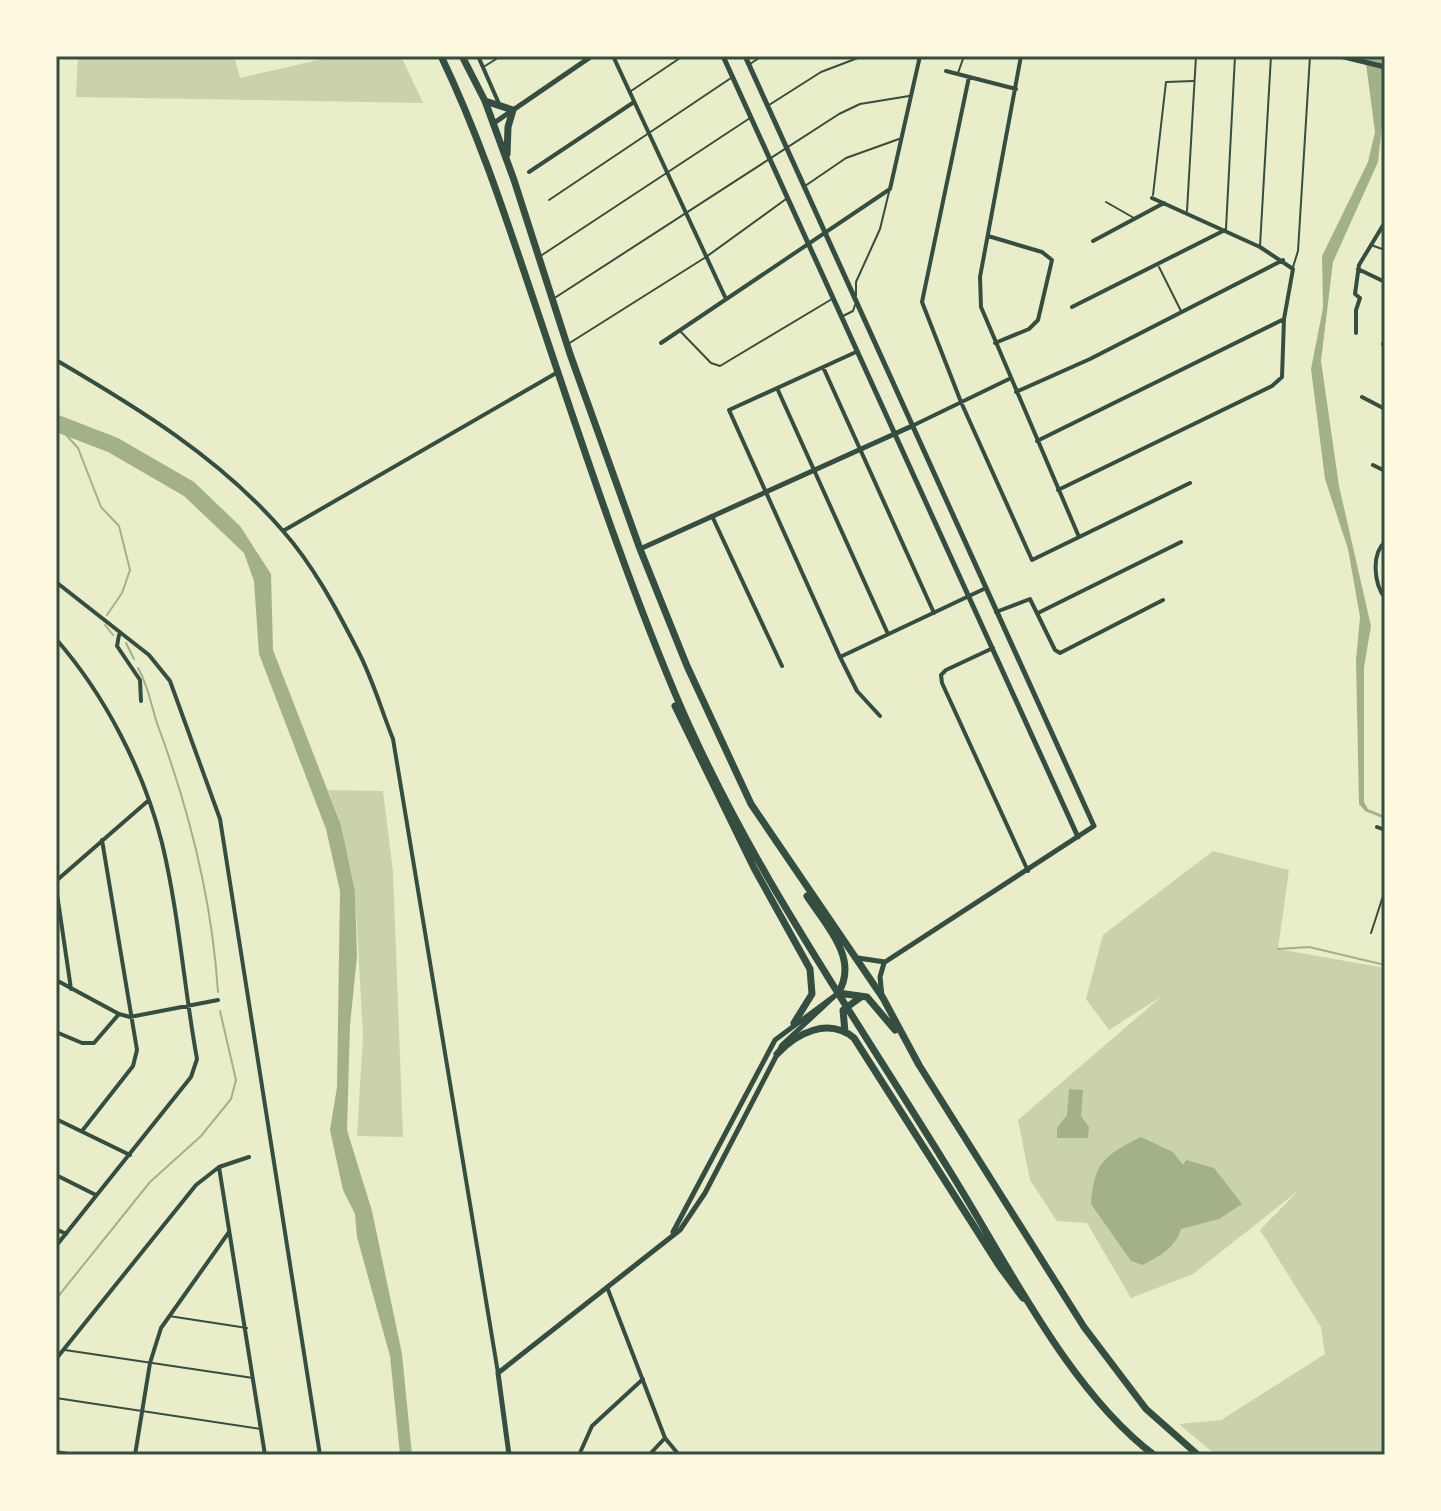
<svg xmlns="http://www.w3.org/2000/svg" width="1441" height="1511" font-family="'Exo 2',sans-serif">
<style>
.green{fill:#cad2ad}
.water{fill:#a3b18a}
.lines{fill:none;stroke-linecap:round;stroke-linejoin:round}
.stream{stroke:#a3b18a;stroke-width:2}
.service{stroke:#344e41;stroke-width:2}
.minor{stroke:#344e41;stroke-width:4}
.tertiary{stroke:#344e41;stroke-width:5}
.trunk{stroke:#344e41;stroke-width:7}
.neatline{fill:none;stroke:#344e41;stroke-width:3}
</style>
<rect width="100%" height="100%" fill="#e9edc9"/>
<!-- green -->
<path class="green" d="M78,56H234L240,78L335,56H401L423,103L76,97Z
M328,790L383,791L393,872L403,1137L357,1136L363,1036L355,891L341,825Z
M1213,851L1289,870L1278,949L1385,968V1455H1216L1179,1424L1221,1420L1325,1354L1321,1327L1260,1230L1299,1190L1193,1274L1131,1298L1087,1223L1057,1221L1030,1180L1018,1120L1162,996L1109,1030L1086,999L1103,935Z"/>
<!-- water -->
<path class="water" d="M1365,56H1381L1384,107L1378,162L1333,262L1321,361L1339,486L1371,626L1364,667V802L1368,809L1385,816V819L1365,811L1359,804L1356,660L1360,617L1348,549L1325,479L1311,369L1323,308L1322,256L1368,162L1375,132Z
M56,414L118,438L194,482L240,526L271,574L273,650L341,825L355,891L357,956L350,1025L347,1130L372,1211L402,1354L412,1455H400L390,1356L357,1237L355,1214L343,1190L330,1130L337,1087L340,891L326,829L259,654L254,581L244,553L184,496L108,452L56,432Z
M1069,1089L1083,1090L1081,1116L1089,1127L1088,1138H1057V1128L1067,1115Z
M1141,1137L1173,1152L1183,1165L1186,1160L1214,1168L1242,1204L1219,1219L1181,1229C1176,1247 1160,1256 1143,1265L1131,1261L1091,1204C1094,1162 1105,1155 1141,1137Z"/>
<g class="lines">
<!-- stream -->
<path class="stream" d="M67,436L78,448L101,507L119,526L130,570L122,593L107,615
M105,625L113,635
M126,643L134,659
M138,668C149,687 151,706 158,726C190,812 212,900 218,992
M1278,949L1309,947L1385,965
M56,1299L150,1182L201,1136L231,1099L236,1080L220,1011"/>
<!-- service -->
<path class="service" d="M750,64L762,56
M485,66L501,56
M958,73L964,56
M631,91L683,56
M769,105L821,72L863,56
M805,186L846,158L899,139
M1153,195L1166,82L1193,81
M549,200L731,78
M1106,202L1134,218
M1187,211L1196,56
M1226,229L1235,56
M1371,245L1385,250
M1260,246L1271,56
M542,255L750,118
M1159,267L1181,311
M1293,267L1298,251L1310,56
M856,295V282L880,229L889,192
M553,299L839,114L860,104L909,96
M843,316L853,311L855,305
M680,331L711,363L720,366L832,299
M568,344L706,257L786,199
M1371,933L1385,890
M169,1316L247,1328
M65,1350L253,1378
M56,1398L261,1429"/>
<!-- minor -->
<path class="minor" d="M478,56L500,106
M613,56L726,299
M1021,56L980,277L981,307L1079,537
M946,71L1016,89
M969,77L922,302L961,402L1032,560L1190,483
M529,172L634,102
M988,236L1042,252L1052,260L1038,320L1029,329L995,343
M1093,241L1164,203
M1358,269L1385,282
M1072,307L1225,230
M1356,333V310L1360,298L1355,294L1359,265L1385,222
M661,343L890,189L920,56
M1383,344L1385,345
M856,352L729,410L840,657L857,691L880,716
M56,360C138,408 220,458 283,531C313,565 336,608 357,649C372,677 381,709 393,739L498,1373
M823,367L934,613
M777,388L888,634
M1016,392L1090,359L1283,260
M1362,397L1385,409
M912,426L1009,379
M1037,441L1284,319
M1373,465L1385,471
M1058,490L1272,386L1282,377L1284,319L1293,269L1260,247L1152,198
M712,516L782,666
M283,531L558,372
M1385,542C1371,554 1374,584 1385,598
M56,582L149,655L170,681L220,819L320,1455
M996,612L1030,599L1055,650L1060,653L1163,600
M1040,612L1181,542
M119,635L117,646L140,680L141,701
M56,639C105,695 144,771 162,843C179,913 184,988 197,1059L191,1077L56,1246
M993,648L946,670L941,675L942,683L1028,871
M840,657L986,588
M1377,827L1385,830
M56,881L149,800
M56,887L71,989
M56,980L119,1014L130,1017L218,1000
M56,1032L82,1043H94L119,1014
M56,1119L130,1155
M82,1131L133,1066L137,1050L102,840
M219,1167L265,1455
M56,1175L96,1195
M56,1229L66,1234
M607,1287L665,1438L679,1455
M56,1359L196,1185L219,1167L249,1157
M56,1452L74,1455
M135,1455L150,1363L161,1328L229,1232
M579,1455L592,1426L643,1379
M649,1455L665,1438"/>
<!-- tertiary -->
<path class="tertiary" d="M723,56L1078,837
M745,56L1094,826L885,962L858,958
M1340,56L1385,67
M494,123L592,56
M640,549L912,426
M882,996L880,977L884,963
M673,1232L775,1040L837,994
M509,1455L498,1373L680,1230L705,1193L782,1045L838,993"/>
<!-- trunk -->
<path class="trunk" d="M441,56C479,135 506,218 534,301C578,432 621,564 674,691C746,863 854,1014 951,1173C1007,1263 1069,1391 1154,1455
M462,56L485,101L514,180L570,354L640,549L687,666L751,804L883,998L919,1065L1084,1327L1146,1409L1198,1455
M485,101L513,110L508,127L507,154
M675,706L754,868L810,969L812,994L794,1023
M807,896C825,924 860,959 838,993
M838,993L867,997L895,1030
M845,1032L843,1010L861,997
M777,1054C797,1033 828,1017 854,1038L1000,1267L1023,1298"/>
</g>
<!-- border -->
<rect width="1441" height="1511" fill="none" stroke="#fefae0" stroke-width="116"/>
<rect x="58" y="58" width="1325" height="1395" class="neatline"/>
</svg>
